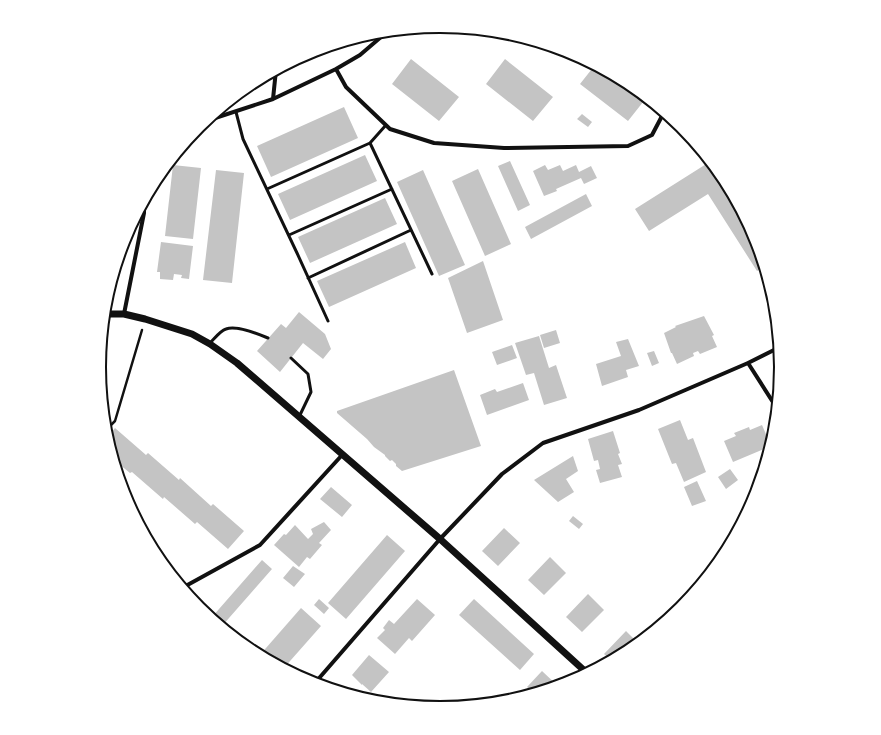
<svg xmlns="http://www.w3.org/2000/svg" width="881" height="735" font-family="'Golos Text',sans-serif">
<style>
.building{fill:#c4c4c4}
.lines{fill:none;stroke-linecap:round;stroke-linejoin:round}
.path{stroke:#111;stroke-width:2.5}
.service{stroke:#111;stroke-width:3}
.minor{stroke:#111;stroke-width:4}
.tertiary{stroke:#111;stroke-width:7}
.rim{fill:none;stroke:#111;stroke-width:2}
</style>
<rect width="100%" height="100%" fill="#fff"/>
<!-- building -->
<path class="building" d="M411,59L459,97L439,121L392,84Z
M505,59L553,97L533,121L486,84Z
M595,65L630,84L647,97L628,121L580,84Z
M344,107L358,138L271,177L257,146Z
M582,114L592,122L588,127L577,119Z
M365,155L377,181L290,220L278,194Z
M510,161L530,205L518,211L498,166Z
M711,161L725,178L756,237L765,266L757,271L708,194L649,231L635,209Z
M173,165L201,168L193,239L165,236Z
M545,165L548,170L560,165L563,171L576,165L579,172L591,166L597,178L584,184L581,178L556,189L557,191L544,196L533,171Z
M478,169L511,244L485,256L452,181Z
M216,170L244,173L232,283L203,280Z
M423,170L465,265L439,276L397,182Z
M586,194L592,206L531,239L525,227Z
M385,198L397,224L310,263L298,237Z
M161,242L193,246L189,279L181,278L182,275L174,274L173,280L160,279V272H157Z
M405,242L416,268L329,307L317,281Z
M483,261L503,320L467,333L448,278Z
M299,312L325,334L331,349L323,359L303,343L280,372L257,351L281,324L286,328Z
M704,316L714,335L712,336L717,347L700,354L698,351L693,353L694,356L677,364L672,353H671L664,333L676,327L675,326Z
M556,330L560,343L544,348L540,335Z
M539,336L549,368L556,365L567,398L544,405L534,373L526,375L515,343Z
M628,339L639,366L626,370L628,377L602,386L596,364L621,356L616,342Z
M512,345L517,358L497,365L492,352Z
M654,351L659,363L652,366L647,353Z
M454,370L481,446L402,471L396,466V464L392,460L390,461L385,456V455L374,447L367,439L337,413V411Z
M523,383L529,400L487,415L480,395L495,389L497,392Z
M680,420L688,440L693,438L706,472L684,482L676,463L672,464L658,429Z
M762,425L771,446L733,462L724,441L736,436L734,433L749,427L750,430Z
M115,428L146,455L148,453L179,480L180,478L211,506L213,504L244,531L228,549L197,522L195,524L164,497L163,499L132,472L130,473L113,459L107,438Z
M613,431L620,453L618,454L622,464L618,465L622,477L600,483L596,470L600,469L598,460L594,461L588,439Z
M573,456L578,471L566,479L574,492L558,502L534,480Z
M730,469L738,480L726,489L718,477Z
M697,481L706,501L692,506L684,487Z
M331,487L352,505L342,517L320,499Z
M573,516L583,524L579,529L569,521Z
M324,522L331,530L319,543L322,545L310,559L307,557L299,567L274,545L284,534L286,535L295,525L308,539L313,534L311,529Z
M504,528L520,543L498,566L482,551Z
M387,535L405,551L346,619L328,603Z
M550,557L566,573L544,595L528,580Z
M262,560L272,569L222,626L212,617Z
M293,566L305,574L294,587L283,578Z
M588,594L604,610L582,632L566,617Z
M319,599L329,608L324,614L314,605Z
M417,599L435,615L412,641L409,638L395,654L377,638L385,630L383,628L389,620L394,624Z
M474,599L534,654L520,670L459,615Z
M301,608L321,626L283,669L259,656Z
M626,631L639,644L630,652L612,661L604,654Z
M369,655L389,672L371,692L362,684V685L352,675Z
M542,671L559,687L535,694L527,687Z"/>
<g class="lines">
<!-- path -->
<path class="path" d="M105,431L115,421L142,330"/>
<!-- service -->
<path class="service" d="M236,112L243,139L297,253L328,321
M386,125L370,143L432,274
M267,189L370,143
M289,235L392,189
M308,278L411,230
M210,343C215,338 220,331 226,329C237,325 258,334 268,338
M291,358L308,374L311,392L299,417"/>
<!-- minor -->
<path class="minor" d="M336,69L346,87L390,129L434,143L504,148L628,146L652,135L662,116L664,111
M273,99L276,70
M203,122L273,99L336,69L360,55L388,31
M124,314L144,213V200
M748,363L778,410
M182,588L260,545L343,454
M314,684L440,539L502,474L543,443L639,410L748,363L780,347"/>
<!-- tertiary -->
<path class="tertiary" d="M104,314H124L145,319L192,334L210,344L237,363L440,539L588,674"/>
</g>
<!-- crop -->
<path d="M0 0H881V735H0ZM106 367a334 334 0 1 1 668 0a334 334 0 1 1-668 0Z" fill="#fff" fill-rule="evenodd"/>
<path class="rim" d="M106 367a334 334 0 1 1 668 0a334 334 0 1 1-668 0Z"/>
</svg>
